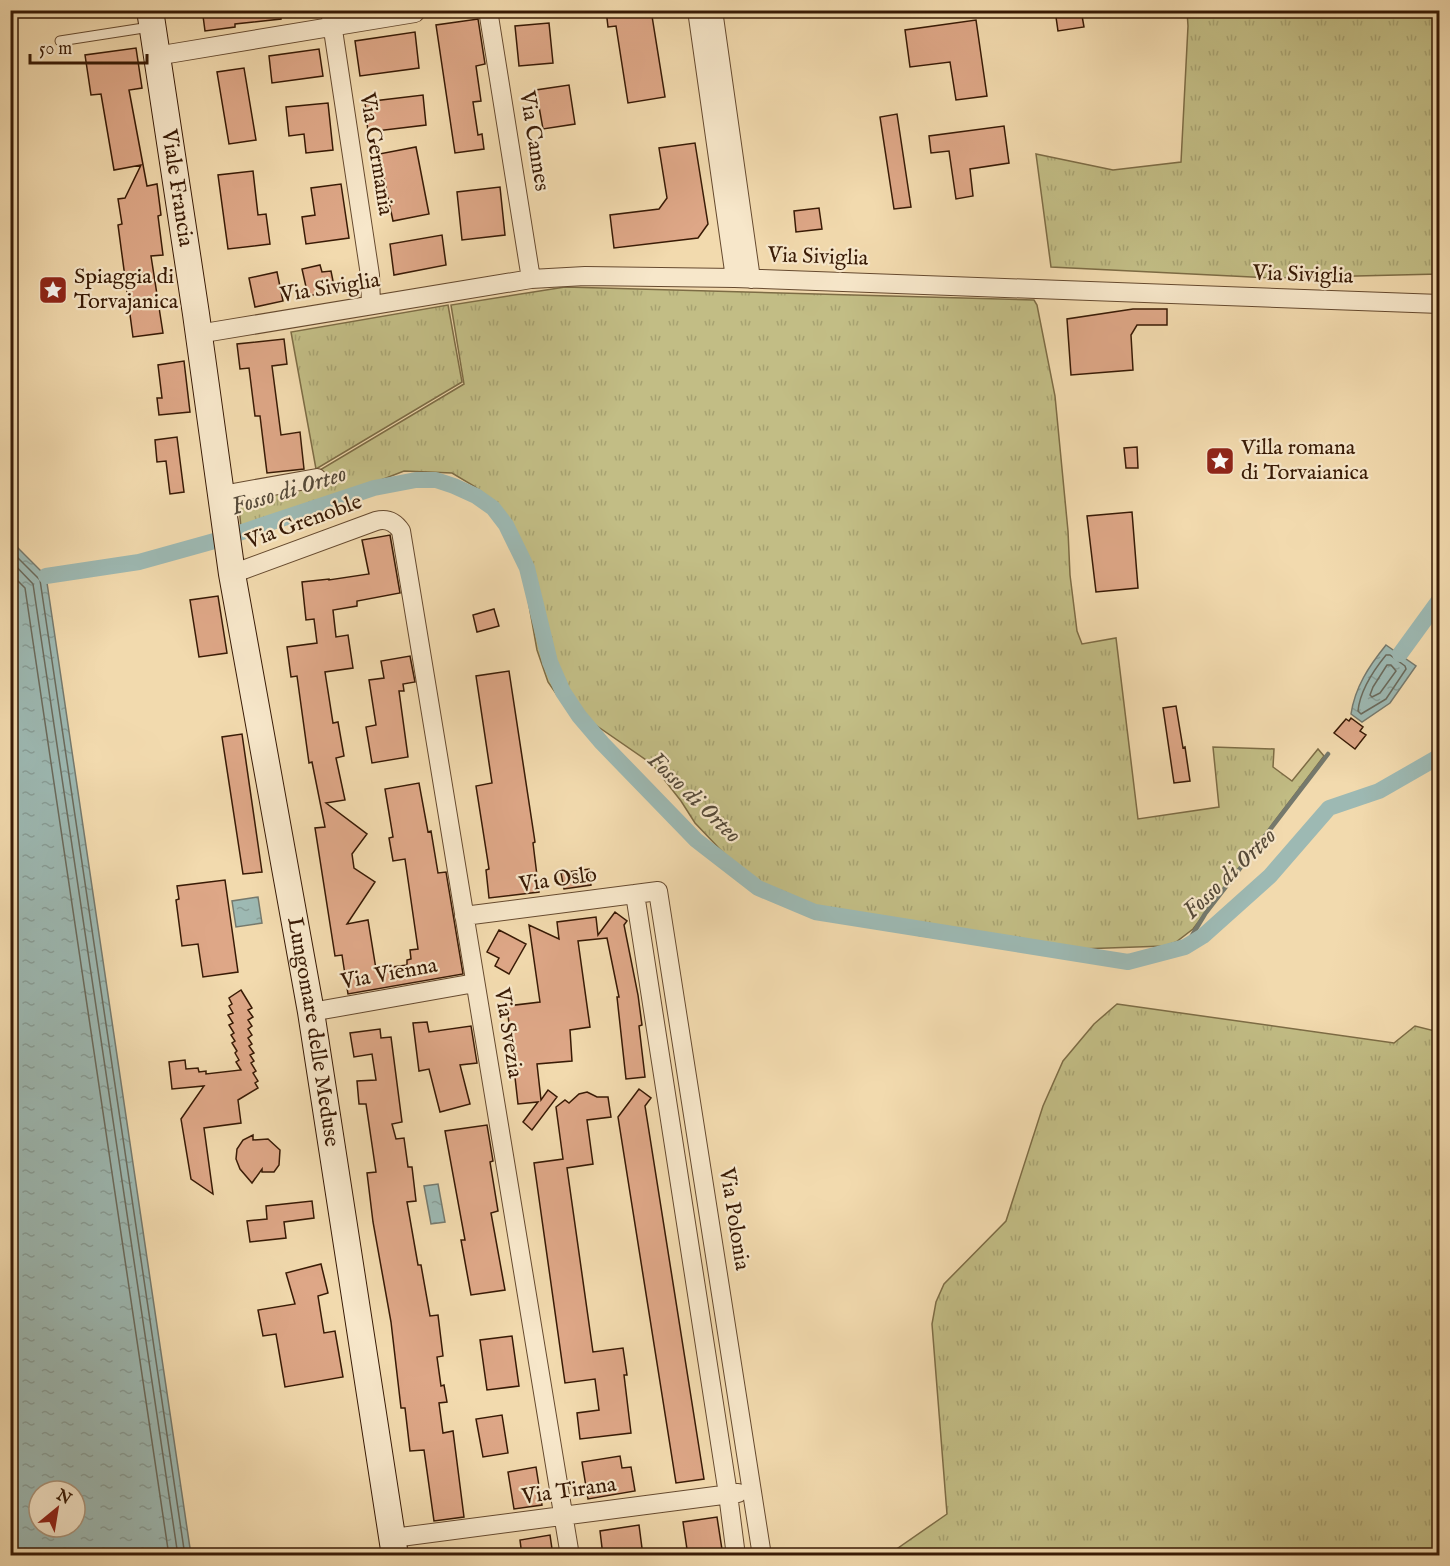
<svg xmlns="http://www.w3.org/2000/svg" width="1450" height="1566" font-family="'IM FELL English',serif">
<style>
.grass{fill:url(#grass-tufts);stroke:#7d6c45;stroke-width:1.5}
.water{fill:url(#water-ripples);stroke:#75796d;stroke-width:1.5;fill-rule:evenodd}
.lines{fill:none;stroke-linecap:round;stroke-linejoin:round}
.shore{stroke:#6a6a5c;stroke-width:1.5}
.stream{stroke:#75796d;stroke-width:4.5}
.canal{stroke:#9db9b3;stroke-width:16}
.building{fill:#dea787;stroke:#381a05;stroke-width:1.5}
.lane-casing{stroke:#664a2f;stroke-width:11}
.street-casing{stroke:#664a2f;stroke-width:20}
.secondary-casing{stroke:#381a05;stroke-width:28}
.lane{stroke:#f7e7ca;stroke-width:9}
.street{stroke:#f7e7ca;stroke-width:18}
.secondary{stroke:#f7e7ca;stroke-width:26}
.labels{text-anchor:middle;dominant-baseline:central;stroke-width:4.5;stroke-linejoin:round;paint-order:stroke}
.street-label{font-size:22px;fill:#381a05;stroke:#f7e7ca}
.poi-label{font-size:22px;fill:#381a05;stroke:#f7e7ca;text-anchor:start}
.water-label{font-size:24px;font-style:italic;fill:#564a39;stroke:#f7e7ca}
</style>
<defs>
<pattern id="grass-tufts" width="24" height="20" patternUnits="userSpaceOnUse" patternTransform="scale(1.5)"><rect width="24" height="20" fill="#c2bd85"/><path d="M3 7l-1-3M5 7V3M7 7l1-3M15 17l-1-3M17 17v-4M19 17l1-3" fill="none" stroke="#a7a271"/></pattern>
<pattern id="water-ripples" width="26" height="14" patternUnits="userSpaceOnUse" patternTransform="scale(1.5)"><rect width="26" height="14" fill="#9db9b3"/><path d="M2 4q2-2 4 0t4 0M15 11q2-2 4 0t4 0" fill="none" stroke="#889e98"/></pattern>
</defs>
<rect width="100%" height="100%" fill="#f2daae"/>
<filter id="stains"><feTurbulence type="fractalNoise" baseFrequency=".00333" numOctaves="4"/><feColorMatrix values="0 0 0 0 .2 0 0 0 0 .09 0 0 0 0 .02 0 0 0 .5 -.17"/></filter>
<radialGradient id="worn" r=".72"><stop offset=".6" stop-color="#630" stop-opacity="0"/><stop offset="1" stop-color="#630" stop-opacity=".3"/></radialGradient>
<!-- grass -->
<path class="grass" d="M1187,11H1439V274L1273,278L1051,267L1036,154L1113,170L1181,162L1188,26Z
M565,287L1034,300L1037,305L1055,396L1068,531L1070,575L1077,631L1082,644L1116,638L1138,819L1219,807L1213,747L1274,749L1273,767L1292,781L1318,749L1324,756L1193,929L1176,942L1164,946L1080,949L1045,945L1006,948L916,935L860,915L813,907L772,889L736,866L695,823L681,801L652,764L568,706L557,695L548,682L537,650L521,560L511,532L492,500L474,486L452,473L404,471L345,494L241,528L238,495L315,473L464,384L451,305Z
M448,305L462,382L316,469L291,332Z
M1117,1004L1394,1043L1415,1026L1439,1032V1555H888L947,1514L932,1324L936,1302L944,1284L1006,1221L1043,1106L1063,1061L1094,1024Z"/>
<!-- water -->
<path class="water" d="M11,541L46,576L191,1555H11ZM39,1491H75V1527H39Z
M1386,645L1416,666L1390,703L1362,722L1351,714C1355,687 1369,666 1386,645Z
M258,897L262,923L236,927L232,901Z
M438,1184L445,1222L431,1224L424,1186Z"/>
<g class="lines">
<!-- shore -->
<path class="shore" d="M10,550L40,580L185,1556
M10,560L33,584L178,1556
M10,573L25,588L169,1556
M1386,655H1390L1405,666L1406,669L1386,699L1361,714L1358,711C1360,690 1373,671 1386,655Z
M1387,665H1391L1396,671L1380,693L1372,697L1370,695L1373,687Z"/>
<!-- stream -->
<path class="stream" d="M1185,947L1205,914L1328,754"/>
<!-- canal -->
<path class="canal" d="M46,576L139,562L218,540L374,488L416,480H436L454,486L476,496L493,508L506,525L527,568L550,662L563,692L579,716L602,743L696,840L758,888L815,912L1128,962L1185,947L1203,936L1270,876L1329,808L1379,791L1440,756
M1400,654L1440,599"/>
</g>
<!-- building -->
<path class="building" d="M209,10H280L281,19L235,24V27L205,31L203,16L210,15Z
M606,10H651L665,97L628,103L616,26L608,27Z
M1055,10H1081L1084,27L1058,31Z
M478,19L485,64L476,66L481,101L473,102L478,135L482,134L484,149L455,153L436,25Z
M976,20L987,96L956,100L950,62L910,67L905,30Z
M549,23L553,63L519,66L515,26Z
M415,32L419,68L360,76L355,41Z
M136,48L142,88L129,90L147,186L157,184L161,215L158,216L163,255L151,256L163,333L133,337L118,225L122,224L118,199L125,198L141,165L114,170L101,94L91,95L85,55Z
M319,49L323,76L272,83L269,56Z
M244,68L256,140L229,144L217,72Z
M569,85L575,124L543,129L536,90Z
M423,95L426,125L368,132L365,102Z
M328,103L333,150L306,153L304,134L289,136L286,107Z
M897,114L911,207L894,209L880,117Z
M1004,126L1009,163L970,169L973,196L956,199L949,151L931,153L929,136Z
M695,143L708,224L698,238L614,248L610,215L659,209L667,198L659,148Z
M416,147L429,214L393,221L379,154Z
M253,171L258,215L266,214L270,244L228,249L218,175Z
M341,184L349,238L306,244L302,217L315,215L311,188Z
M500,187L505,235L462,240L457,192Z
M819,208L822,229L796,232L794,211Z
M442,235L446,265L394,275L390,244Z
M320,265L322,272L331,271L335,291L308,296L302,269Z
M277,272L283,301L255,307L249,278Z
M1133,309H1167V325H1137L1131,335L1133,370L1071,375L1067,319Z
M284,339L287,364L272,366L281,435L300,432L304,469L267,473L260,416H255L249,368L240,369L237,344Z
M184,361L190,412L159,415L157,398H162L158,365Z
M177,437L184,492L170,494L166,461L157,462L155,440Z
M1137,447L1138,468H1126L1124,448Z
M1132,512L1138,588L1096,592L1087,516Z
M390,535L400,593L357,601V606L333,610L336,637L348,635L353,668L325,672L333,723L338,722L344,756L336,758L345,800L326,803L367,834L352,854L354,868L375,882L347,924L368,920L376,969L407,965V960L411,959L410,950L418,949L405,859L393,861L389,838L393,837L385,789L419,783L428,832L431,831L438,873L446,872L463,974L348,994L342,955L335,956L315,828L325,827L312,762L309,763L297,676L291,677L287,647L317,643L314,619L306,620L302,582L329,579V580L369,574L362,540Z
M218,596L227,653L199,657L190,600Z
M494,609L499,626L477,632L473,615Z
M410,656L415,682L403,684L404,691H399L408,757L372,763L366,727L376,725L369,680L384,678L381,661Z
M509,671L535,842L533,843L539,892L489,898L486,870L489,869L476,786L492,783L476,676Z
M1176,706L1183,748L1185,747L1190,781L1174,783L1163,708Z
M1351,718L1363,727L1360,731L1366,735L1355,749L1334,733L1346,719L1349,721Z
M242,734L262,872L243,874L222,737Z
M589,869L591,885L564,889L561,873Z
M225,880L238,972L203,977L198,944L182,946L176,900L179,899L177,886Z
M615,912L627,921L624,925L638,995L642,1025L639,1026L645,1077L626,1079L617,997H619L607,938L578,941L590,1027L570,1030L572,1061L537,1064L541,1100L548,1090L557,1097L532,1130L523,1122L538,1102L518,1104L507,1006L540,1002L529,925L559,939L557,922L596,917L598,935Z
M499,930L526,944L509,974L495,966L499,958L487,952Z
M241,990L252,1008L248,1010L253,1017L248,1020L252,1026L248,1029L252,1035L248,1038L252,1044L249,1046L254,1053L250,1055L254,1061L251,1063L256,1071L253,1073L258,1081L255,1083L258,1088L238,1100L241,1123L204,1128L213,1194L191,1179L181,1119L204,1086L172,1089L169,1062L185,1060L186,1069L198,1068L199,1072L206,1071V1074L241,1070L236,1062L239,1060L235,1053L237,1051L232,1043L235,1041L231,1035L234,1033L229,1025L233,1023L228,1015L233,1013L229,1006L232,1004L229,998Z
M427,1022L429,1032L471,1026L477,1063L460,1065L470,1104L440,1112L429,1069L419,1071L413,1023Z
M380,1029L381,1038L391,1037L402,1122L392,1124L396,1139L404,1138L408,1167H412L416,1201L407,1202L418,1265H421L430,1316L438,1315L443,1356L437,1357L441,1386L444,1385L447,1402L439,1403L443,1433L453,1431L464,1517L434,1521L424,1450L410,1451L405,1408H401L391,1322L373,1222L367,1173L376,1172L366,1104H359L357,1081L376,1080L372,1054L354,1057L350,1033Z
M639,1089L651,1098L645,1106L704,1479L676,1483L618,1117Z
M587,1092L597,1097H608L611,1117L587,1120L593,1164L567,1168L593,1352L623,1348L627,1375H624L631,1433L580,1439L577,1413L599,1410L595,1379L565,1383L534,1163L563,1159L556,1107L565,1100L569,1103L579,1094Z
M487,1125L493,1161L490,1162L498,1211L491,1213L505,1290L471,1295L461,1240H465L445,1131Z
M253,1135V1140L268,1139L280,1150L279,1165L274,1172H262V1169L252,1183L240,1169L236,1159L237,1149L243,1140Z
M312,1201L314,1218L284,1222L286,1238L250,1242L247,1221L267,1219L266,1206Z
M321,1264L328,1293L318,1296L324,1333L335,1331L343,1377L285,1387L276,1334L263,1336L258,1310L295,1304L286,1273Z
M512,1336L519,1386L487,1390L480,1340Z
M502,1415L508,1453L483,1457L476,1419Z
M620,1456L622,1468L631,1467L635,1491L588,1499L582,1462Z
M536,1467L542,1505L514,1509L508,1472Z
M717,1517L723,1556H688L683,1522Z
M639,1525L643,1556H603L600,1531Z
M550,1535L553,1556H522L520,1540Z"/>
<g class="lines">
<!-- lane casing -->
<g class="lane-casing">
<path id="lane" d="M60,41L150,27"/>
</g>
<!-- street casing -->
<g class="street-casing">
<path id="street" d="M330,10L370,275L371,305
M488,10L531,279
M697,10L735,278
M713,10L751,279
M156,56L415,13
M198,334L531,279L585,276L735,278L1440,304
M222,495L317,478
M232,574L376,521C387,518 395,522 401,531L570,1556
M635,894L728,1494L736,1556
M464,916L658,891L762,1556
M311,1012L475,983
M393,1538L738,1493"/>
</g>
<!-- secondary casing -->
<g class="secondary-casing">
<g id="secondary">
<path id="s1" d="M150,10L196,314L232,574L311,1012L395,1556"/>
</g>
</g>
<!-- lane -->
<use href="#lane" class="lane"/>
<!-- street -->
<use href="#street" class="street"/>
<!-- secondary -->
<use href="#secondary" class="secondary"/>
</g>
<!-- icons -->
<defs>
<g id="sight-square" transform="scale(1.5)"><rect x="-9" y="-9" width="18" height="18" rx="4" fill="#8f2418" stroke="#f7e7ca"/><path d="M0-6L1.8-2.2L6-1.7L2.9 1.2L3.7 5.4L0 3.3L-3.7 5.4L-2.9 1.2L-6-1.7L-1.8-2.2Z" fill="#fff"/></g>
</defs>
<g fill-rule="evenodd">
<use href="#sight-square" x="53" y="290"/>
<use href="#sight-square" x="1220" y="461"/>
</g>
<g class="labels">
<!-- street labels -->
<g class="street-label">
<text transform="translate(534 141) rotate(81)">Via Cannes</text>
<text transform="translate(376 154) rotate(81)">Via Germania</text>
<text stroke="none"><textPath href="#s1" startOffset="180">Viale Francia</textPath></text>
<text transform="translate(818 257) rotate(2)">Via Siviglia</text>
<text transform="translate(1303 275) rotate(2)">Via Siviglia</text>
<text transform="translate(330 288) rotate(-9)">Via Siviglia</text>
<text transform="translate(304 522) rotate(-20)">Via Grenoble</text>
<text transform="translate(558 880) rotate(-8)">Via Oslo</text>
<text transform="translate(389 974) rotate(-10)">Via Vienna</text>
<text stroke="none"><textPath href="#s1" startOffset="1035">Lungomare delle Meduse</textPath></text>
<text transform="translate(508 1033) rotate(81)">Via Svezia</text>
<text transform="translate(734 1219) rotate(81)">Via Polonia</text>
<text transform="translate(569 1491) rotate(-8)">Via Tirana</text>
</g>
<!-- poi labels -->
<g class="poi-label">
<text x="74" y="277">Spiaggia di<tspan x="74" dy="25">Torvajanica</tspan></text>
<text x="1241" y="448">Villa romana<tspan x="1241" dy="25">di Torvaianica</tspan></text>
</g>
<!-- water labels -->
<g class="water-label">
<text transform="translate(289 491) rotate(-17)">Fosso di Orteo</text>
<text transform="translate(694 798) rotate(44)">Fosso di Orteo</text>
<text transform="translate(1230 874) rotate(-44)">Fosso di Orteo</text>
</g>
</g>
<!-- margin -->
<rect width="1450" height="1566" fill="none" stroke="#f2daae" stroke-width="36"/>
<rect x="12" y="12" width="1426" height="1542" fill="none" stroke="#381a05" stroke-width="3"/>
<rect x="18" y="18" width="1414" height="1530" fill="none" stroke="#381a05" stroke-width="1.5"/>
<!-- north arrow -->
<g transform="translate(57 1509) rotate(30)"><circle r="28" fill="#f7e7ca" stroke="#ab957b" stroke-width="1.5"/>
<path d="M0-4.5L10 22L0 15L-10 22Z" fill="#8f2418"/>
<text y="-9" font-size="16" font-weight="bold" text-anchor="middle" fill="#381a05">N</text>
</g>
<!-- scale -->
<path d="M30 54v9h117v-9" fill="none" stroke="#381a05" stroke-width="3"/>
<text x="39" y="54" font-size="18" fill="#381a05" stroke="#f7e7ca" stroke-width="4.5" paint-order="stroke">50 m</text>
<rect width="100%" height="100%" filter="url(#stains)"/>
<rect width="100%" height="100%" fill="url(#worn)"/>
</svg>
